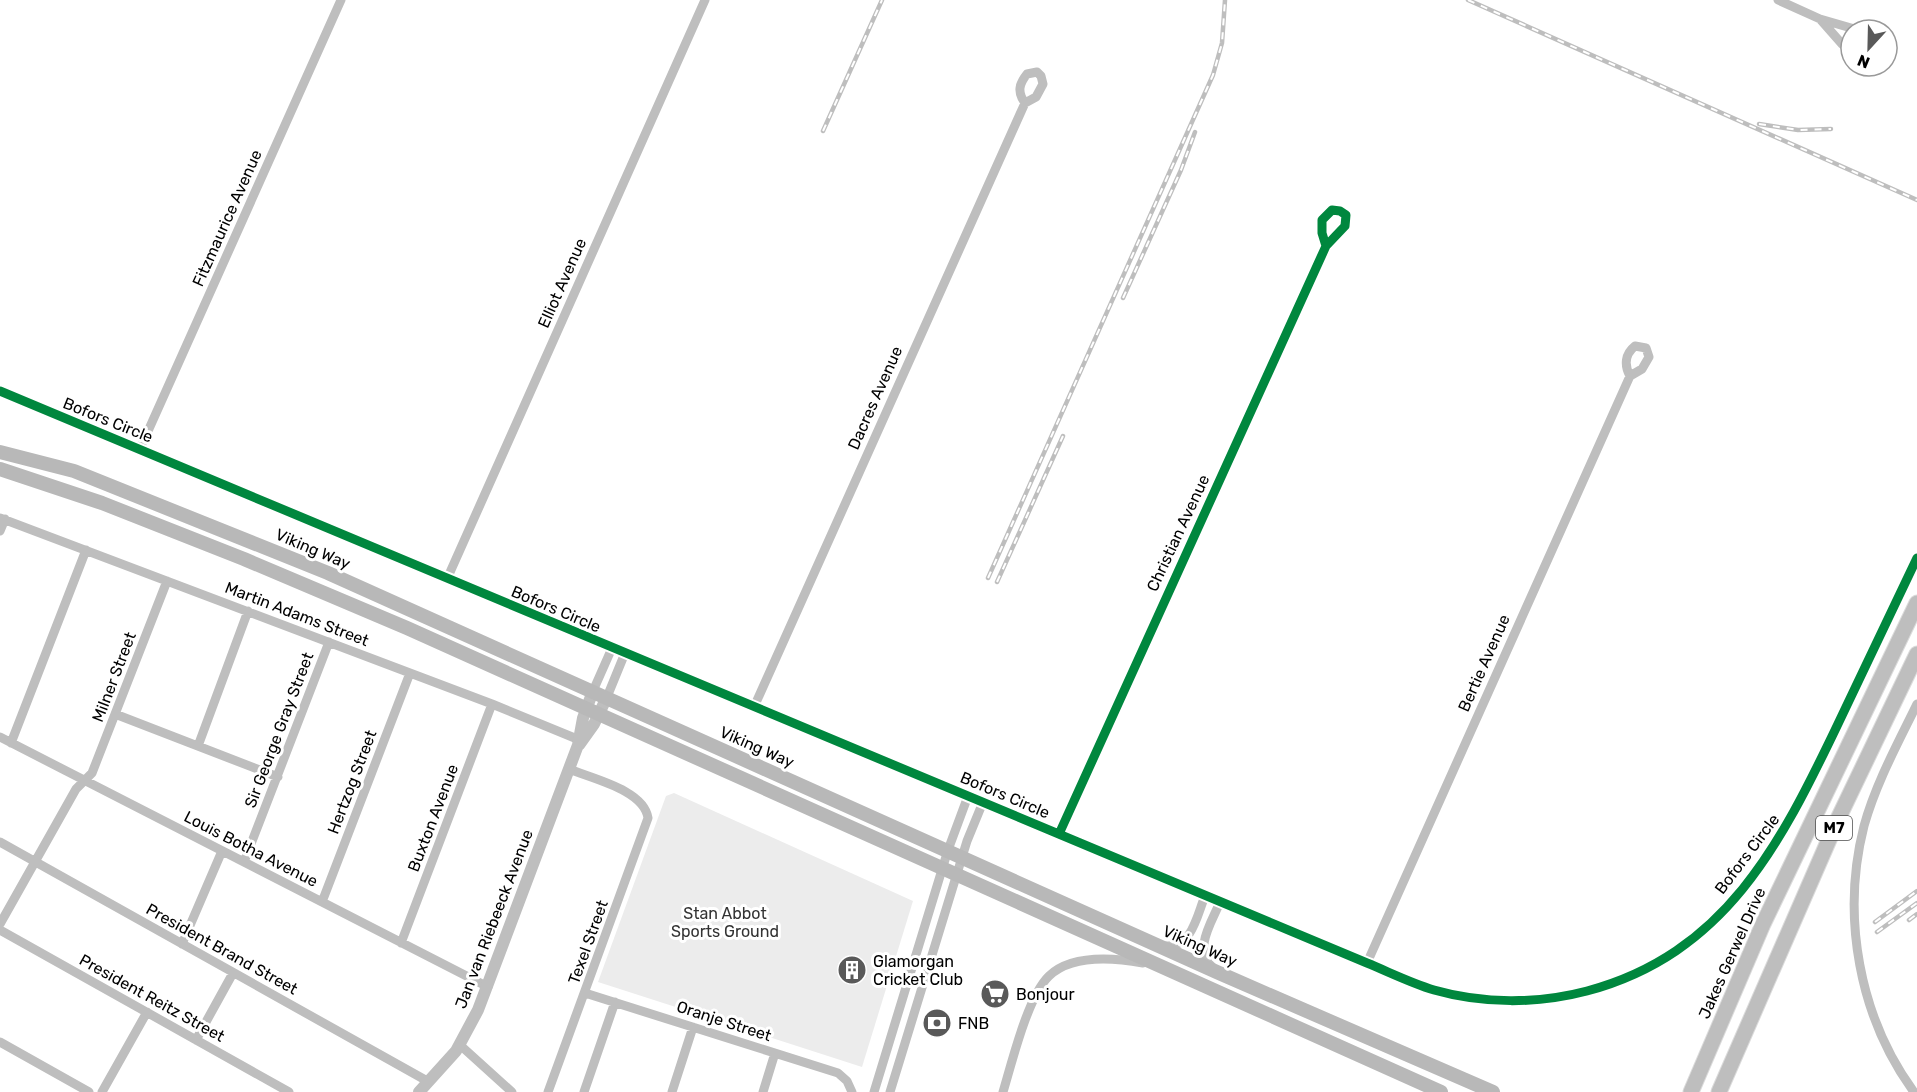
<svg xmlns="http://www.w3.org/2000/svg" width="1917" height="1092" font-family="Rubik,sans-serif">
<style>
.green{fill:#ececec}
.lines{fill:none;stroke-linecap:round;stroke-linejoin:round}
.trunk-casing{stroke:#dbdbdb;stroke-width:17}
.minor{stroke:#bebebe;stroke-width:9}
.tertiary{stroke:#bebebe;stroke-width:12}
.secondary{stroke:#b8b8b8;stroke-width:14}
.trunk{stroke:#bebebe;stroke-width:15}
.rail-casing{stroke:#bebebe;stroke-width:4.5}
.rail{stroke:#fff;stroke-width:2;stroke-dasharray:7;stroke-linecap:butt}
.cycleway-casing{stroke:#fff;stroke-width:13}
.cycleway{stroke:#00873e;stroke-width:9}
.labels{text-anchor:middle;dominant-baseline:central;stroke-width:6;stroke-linejoin:round;paint-order:stroke}
.shield{fill:#fff;stroke:#4c4c4c;stroke-width:1.5}
.shield-label{font-size:15px;font-weight:bold;fill:#000}
.street-label{font-size:16px;fill:#000;stroke:#fff}
.park-label{font-size:16px;fill:#333;stroke:#fff}
.poi-label{font-size:16px;fill:#000;stroke:#fff;text-anchor:start}
</style>
<rect width="100%" height="100%" fill="#fff"/>
<!-- green -->
<path class="green" d="M674,793L913,901L862,1067L598,982L666,796Z"/>
<g class="lines">
<!-- trunk casing -->
<g class="trunk-casing">
<path id="trunk" d="M1691,1092L1763,924L1917,603
M1719,1092L1838,819L1917,654"/>
</g>
<!-- minor -->
<path class="minor" d="M1778,0L1820,19L1858,30
M1820,19L1842,44L1851,50
M1037,72L1041,76L1043,84L1036,97L1025,103C1017,92 1019,84 1027,74Z
M1635,346L1646,348L1649,357L1642,369L1630,376C1624,365 1625,354 1635,346Z
M0,391L1367,963C1389,972 1411,983 1434,990C1483,1004 1538,1004 1587,991C1725,954 1780,845 1837,726C1864,670 1890,614 1917,558
M140,449L341,0
M0,518L492,704L582,741
M0,531L5,519
M447,579L705,0
M593,691L612,648
M607,697L625,653
M754,707L1025,103
M115,714L278,777
M0,737L488,987
M11,743L86,550
M198,746L248,611
M1059,834L1326,246L1345,226L1346,215L1340,211L1332,210L1322,220V233L1326,246
M0,842L429,1082
M244,862L329,642
M322,902L410,673
M0,924L76,789L92,773L167,581
M0,930L289,1092
M401,943L492,704
M182,944L222,851
M1166,946C1192,948 1197,915 1205,896
M1367,963L1630,376
M1213,968C1193,948 1211,924 1220,902
M585,993L838,1073L847,1081L852,1092
M196,1040L233,973
M0,1042L89,1092
M460,1045L512,1092
M102,1092L147,1012
M548,1092L648,818C644,790 593,779 569,769
M584,1092L615,1002
M672,1092L693,1027
M763,1092L775,1053
M874,1092L948,850L968,796
M890,1092L967,841L983,802
M1003,1092C1012,1062 1028,996 1049,976C1072,954 1115,958 1143,963
M1914,1092C1859,1017 1841,916 1864,826C1876,783 1898,743 1917,704"/>
<!-- tertiary -->
<path class="tertiary" d="M579,745L594,724L607,697
M419,1092L456,1051L478,1010L578,745L583,718L593,691"/>
<!-- secondary -->
<path class="secondary" d="M0,452L74,471L328,573L1219,973L1493,1092
M0,469L102,503L244,559L407,628L1441,1092"/>
<!-- trunk -->
<use href="#trunk" class="trunk"/>
<!-- rail casing -->
<g class="rail-casing">
<path id="rail" d="M1468,0L1917,200
M1759,124L1798,130L1831,129
M823,131L882,0
M1123,298L1181,170L1195,132
M988,578L1213,75L1222,43L1225,0
M997,582L1063,436
M1909,920L1917,914
M1875,922L1917,891
M1877,932L1917,903"/>
</g>
<!-- rail -->
<use href="#rail" class="rail"/>
<!-- cycleway casing -->
<g class="cycleway-casing">
<path id="cycleway" d="M0,391L1367,963C1389,972 1411,983 1434,990C1483,1004 1538,1004 1587,991C1725,954 1780,845 1837,726C1864,670 1890,614 1917,558
M1059,834L1326,246L1345,226L1346,215L1340,211L1332,210L1322,220V233L1326,246"/>
</g>
<!-- cycleway -->
<use href="#cycleway" class="cycleway"/>
</g>
<!-- icons -->
<defs>
<g id="building-disc" transform="scale(1.5)"><circle r="9.5" fill="#595959" stroke="#fff"/><path d="M-4-6H4V6H1V3H-1V6H-4ZM-2.5-4.3h1.7v1.8h-1.7ZM.8-4.3h1.7v1.8H.8ZM-2.5-1h1.7V.8h-1.7ZM.8-1h1.7V.8H.8Z" fill="#fff"/></g>
<g id="supermarket-disc" transform="scale(1.5)"><circle r="9.5" fill="#595959" stroke="#fff"/><path d="M-6-5.5h2.5l.6 2H6L4.5 2H-2.5L-4.4-4H-6ZM-1.5 3.2a1.3 1.3 0 1 0 .1 0ZM3 3.2a1.3 1.3 0 1 0 .1 0Z" fill="#fff"/></g>
<g id="bank-disc" transform="scale(1.5)"><circle r="9.5" fill="#595959" stroke="#fff"/><path d="M-6-4H6V4H-6ZM0-2.3a2.3 2.3 0 1 0 0 4.6a2.3 2.3 0 1 0 0-4.6Z" fill="#fff"/></g>
</defs>
<g fill-rule="evenodd">
<use href="#building-disc" x="852" y="970"/>
<use href="#supermarket-disc" x="995" y="994"/>
<use href="#bank-disc" x="937" y="1023"/>
</g>
<g class="labels">
<!-- shield labels -->
<rect class="shield" x="1816" y="816" width="36" height="24" rx="4.5"/>
<g class="shield-label">
<text x="1834" y="828">M7</text>
</g>
<!-- street labels -->
<g class="street-label">
<text transform="translate(227 218) rotate(-66)">Fitzmaurice Avenue</text>
<text transform="translate(562 283) rotate(-66)">Elliot Avenue</text>
<text transform="translate(875 398) rotate(-66)">Dacres Avenue</text>
<text transform="translate(108 420) rotate(22)">Bofors Circle</text>
<text transform="translate(1178 533) rotate(-65)">Christian Avenue</text>
<text transform="translate(313 549) rotate(23)">Viking Way</text>
<text transform="translate(556 609) rotate(23)">Bofors Circle</text>
<text transform="translate(297 614) rotate(21)">Martin Adams Street</text>
<text transform="translate(1484 663) rotate(-66)">Bertie Avenue</text>
<text transform="translate(114 677) rotate(-69)">Milner Street</text>
<text transform="translate(279 730) rotate(-69)">Sir George Gray Street</text>
<text transform="translate(757 747) rotate(24)">Viking Way</text>
<text transform="translate(352 782) rotate(-69)">Hertzog Street</text>
<text transform="translate(1005 795) rotate(23)">Bofors Circle</text>
<text transform="translate(433 818) rotate(-69)">Buxton Avenue</text>
<text transform="translate(251 849) rotate(27)">Louis Botha Avenue</text>
<text transform="translate(1747 854) rotate(-53)">Bofors Circle</text>
<text transform="translate(494 919) rotate(-69)">Jan van Riebeeck Avenue</text>
<text transform="translate(588 942) rotate(-70)">Texel Street</text>
<text transform="translate(1200 946) rotate(24)">Viking Way</text>
<text transform="translate(222 949) rotate(29)">President Brand Street</text>
<text transform="translate(1732 953) rotate(-66)">Jakes Gerwel Drive</text>
<text transform="translate(152 998) rotate(29)">President Reitz Street</text>
<text transform="translate(724 1021) rotate(18)">Oranje Street</text>
</g>
<!-- park labels -->
<g class="park-label">
<text x="725" y="913">Stan Abbot<tspan x="725" dy="18">Sports Ground</tspan></text>
</g>
<!-- poi labels -->
<g class="poi-label">
<text x="873" y="961">Glamorgan<tspan x="873" dy="18">Cricket Club</tspan></text>
<text x="1016" y="994">Bonjour</text>
<text x="958" y="1023">FNB</text>
</g>
</g>
<!-- north arrow -->
<g transform="translate(1869 48) rotate(202)"><circle r="28" fill="#ffffff" stroke="#999999" stroke-width="1.5"/>
<path d="M0-4.5L10 22L0 15L-10 22Z" fill="#595959"/>
<text y="-9" font-size="16" font-weight="bold" text-anchor="middle" fill="#000000">N</text>
</g>
</svg>
